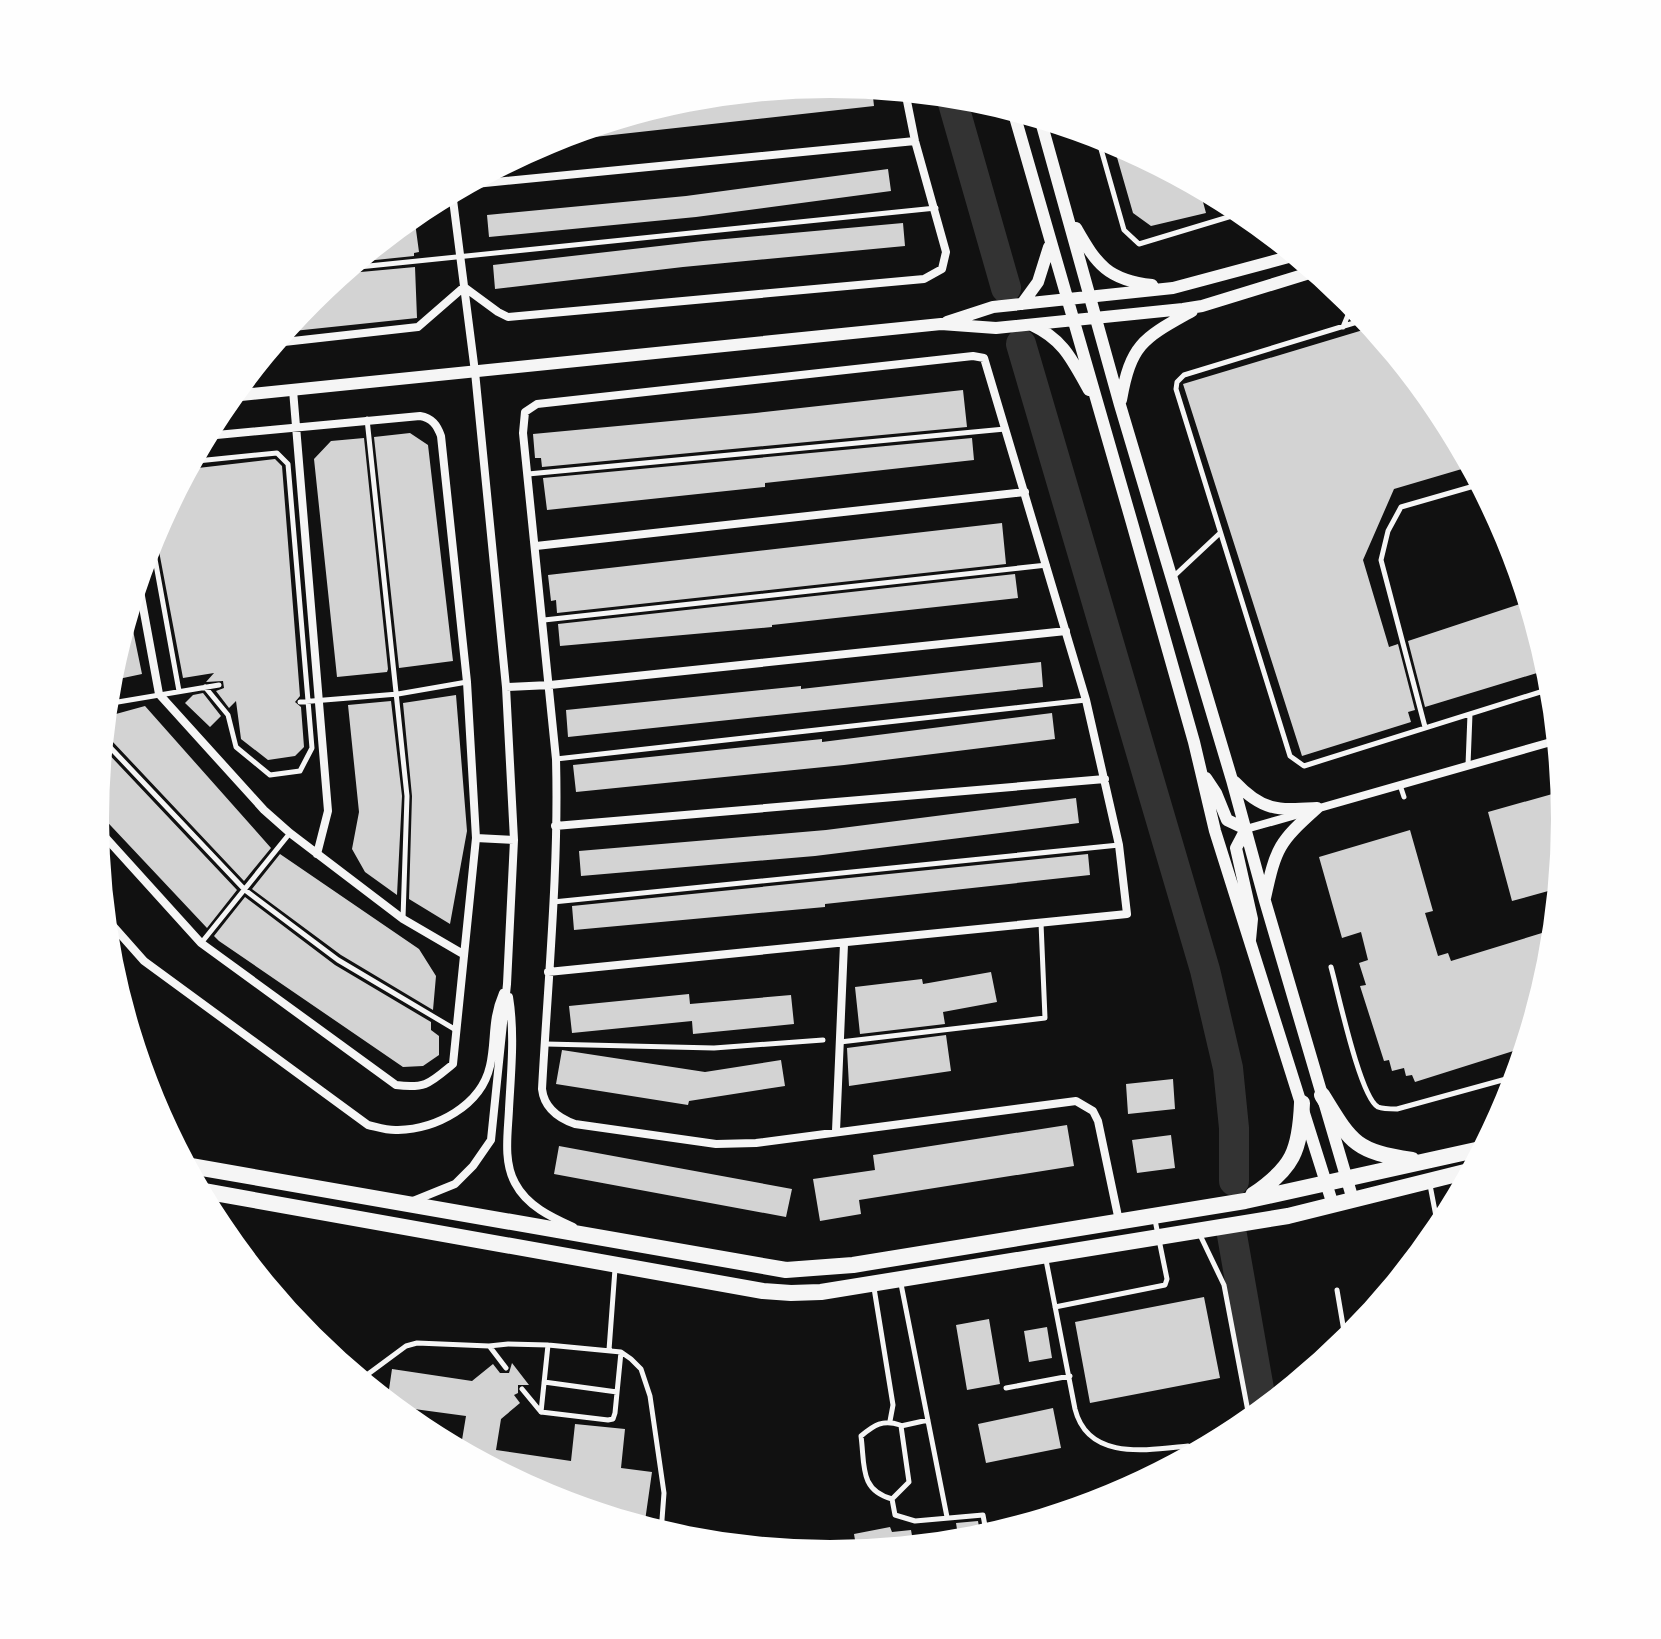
<svg xmlns="http://www.w3.org/2000/svg" width="1661" height="1639" font-family="'Public Sans',sans-serif">
<style>
.lines{fill:none;stroke-linecap:round;stroke-linejoin:round}
.river{stroke:#333;stroke-width:30}
.building{fill:#d3d3d3}
.service{stroke:#f5f5f5;stroke-width:5}
.minor{stroke:#f5f5f5;stroke-width:8}
.tertiary{stroke:#f5f5f5;stroke-width:12}
.primary{stroke:#f5f5f5;stroke-width:16}
</style>
<rect width="100%" height="100%" fill="#111"/>
<g class="lines">
<!-- river -->
<path class="river" d="M951,96L1006,288
M1021,344L1205,970L1228,1068L1234,1128V1181
M1232,1235L1263,1412"/>
</g>
<!-- building -->
<path class="building" d="M841,85L872,88L874,106L576,139L575,132L666,105Z
M1112,140L1199,187L1206,213L1151,226L1133,213Z
M888,169L891,191L696,217L489,237L487,215L686,196Z
M414,215L419,252L414,253V256L356,262Z
M903,223L905,246L683,267L495,289L493,265L703,241Z
M415,267L417,318L284,332L311,299L345,271L350,273Z
M1373,327L1442,411L1472,466L1394,489L1363,560L1389,647L1398,644L1415,710L1408,712L1411,722L1302,756L1183,384Z
M963,390L967,427L542,467L541,458H535L533,434L756,413Z
M410,433L428,445L453,661L399,668L374,437Z
M364,438L388,669L387,672L337,677L314,459L331,441Z
M972,438L974,460L765,483V487L547,510L543,478Z
M275,459L282,466L300,696L295,702L301,707L304,747L295,756L268,760L241,739L236,701L229,708L216,691L224,688L223,681L206,682L214,673L183,678L155,530L177,490L198,468Z
M1002,523L1006,564L557,613L556,600L551,601L548,575Z
M1015,574L1018,598L772,625V627L560,646L558,624Z
M1529,601L1550,669L1425,707L1408,641Z
M129,611L142,674L109,681V676Z
M1041,662L1043,687L568,737L566,710L801,686V689Z
M203,693L221,716L210,727L185,703L193,695Z
M456,695L467,831L450,924L409,899L412,796L403,703Z
M391,701L402,796L397,895L365,872L352,849L359,812L348,705Z
M145,706L271,848L244,881L112,741L104,729L105,717Z
M1052,713L1055,739L844,765L576,792L573,765L822,739V742Z
M102,747L237,890L207,928L96,810Z
M1563,791L1566,820L1559,888L1512,901L1488,812Z
M1076,798L1079,823L815,856L581,876L579,851L826,830Z
M1410,830L1433,911L1425,913L1438,956L1448,953L1451,961L1555,929L1552,963L1526,1047L1415,1082L1412,1075L1406,1076L1404,1068L1392,1071L1389,1060L1384,1061L1360,986L1366,985L1359,963L1368,960L1361,932L1342,938L1319,857Z
M280,854L419,949L436,976L433,1010L341,955L252,889Z
M1088,854L1090,875L825,904V907L574,930L572,906Z
M245,897L335,965L431,1022V1030L439,1036V1055L423,1066L403,1067L219,941L214,936Z
M991,972L997,1002L943,1012L945,1024L860,1034L855,987L922,979L923,984Z
M689,994L690,1004L791,995L794,1024L693,1034L692,1021L572,1033L569,1006Z
M946,1035L951,1071L849,1086L847,1048Z
M562,1050L705,1072L781,1060L785,1086L689,1101L688,1105L556,1084Z
M1173,1079L1175,1109L1128,1114L1126,1084Z
M1067,1125L1074,1166L859,1200L861,1214L820,1221L813,1179L875,1170L873,1155Z
M1171,1135L1175,1168L1137,1173L1132,1140Z
M559,1146L792,1189L786,1217L554,1174Z
M1204,1297L1220,1378L1090,1403L1075,1322Z
M989,1319L1000,1384L967,1390L956,1325Z
M1047,1327L1052,1358L1029,1362L1024,1331Z
M512,1363L529,1385H518V1393L514,1395L520,1403L501,1419L496,1450L571,1461L575,1424L625,1429L621,1468L652,1472L644,1528L549,1499L460,1452L466,1416L392,1406L387,1403L392,1369L472,1381L493,1364L500,1373H509Z
M1053,1408L1061,1448L986,1463L978,1424Z
M978,1521L981,1539L959,1542L956,1523Z
M890,1527L892,1532L911,1530L914,1547L857,1552L854,1534Z"/>
<g class="lines">
<!-- service -->
<path class="service" d="M1097,135L1124,230L1139,244L1245,212
M349,268L936,208
M1367,319L1184,375L1177,382L1176,389L1290,756L1304,766L1553,688
M1343,327L1353,303
M367,419L407,796L403,918
M188,469L197,461L277,453L288,464L312,748L300,771L270,775L236,747L228,715L205,687
M528,474L1005,429
M151,537L179,691
M1172,578L1220,533
M544,620L1047,565
M300,702L398,694L467,682
M106,704L219,685
M1425,727L1381,560L1388,531L1401,507L1481,484
M103,734L107,744L245,890L338,960L456,1030
M556,759L1086,700
M1468,765L1470,714
M1400,785L1404,797
M553,902L1119,845
M202,942L290,833
M1331,967C1338,992 1360,1097 1378,1107C1383,1109 1391,1109 1397,1109L1517,1076
M840,1042L1045,1018L1041,923
M546,1044L714,1048L823,1040
M1430,1185L1439,1232
M1200,1235L1224,1285L1250,1422
M1046,1260L1075,1409C1088,1461 1147,1450 1188,1446
M901,1284L947,1517
M874,1288L893,1405L890,1421
M1337,1290L1346,1343
M1055,1307L1165,1285L1167,1279L1155,1220
M548,1345L541,1412L608,1420L613,1419L615,1413L621,1352
M490,1347L506,1368
M609,1350L615,1269
M360,1380L406,1346L417,1343L489,1346L508,1344L548,1345L621,1352L631,1359L641,1369L650,1396L664,1493L661,1533
M544,1382L617,1392
M1006,1388L1070,1376
M522,1389L541,1412
M928,1420L901,1426L909,1482L892,1499L895,1515L915,1521L983,1515L985,1526L1035,1522
M892,1499C859,1490 865,1465 861,1436C874,1425 883,1419 900,1425"/>
<!-- minor -->
<path class="minor" d="M465,185L915,141
M464,287L498,312L508,317L924,279L942,269L946,252L915,141L905,91
M275,343L418,327L464,287
M293,390L328,811L317,854
M536,546L1025,492
M138,580L159,694L264,810L290,833L403,919L463,954
M506,687L550,685L1066,631
M1316,809L1558,740
M555,826L1105,779
M96,827L201,943L396,1085C426,1089 430,1083 453,1064L476,838L467,682L441,436C437,425 432,418 420,416L206,436
M1246,829L1303,813
M476,838L514,840
M105,917L144,961L368,1125C377,1127 388,1131 398,1130C436,1129 481,1106 490,1066C496,1039 491,1021 503,993
M548,972L1127,914L1119,845L1086,700L984,358L973,356L537,404L525,412L523,433L556,759C559,868 548,979 542,1089C544,1107 558,1118 575,1124L716,1144L756,1143L1076,1101L1093,1111L1098,1121L1119,1221
M509,997C515,1034 511,1072 509,1109C508,1133 503,1161 515,1183C527,1206 551,1217 573,1227
M836,1131L844,944
M413,1201L455,1184L473,1166L491,1140L507,984L514,840L506,687L475,372L452,192"/>
<!-- tertiary -->
<path class="tertiary" d="M1013,110L1132,523L1194,742L1215,831L1333,1205
M1040,118L1120,405L1232,780L1265,901L1353,1200
M1076,228C1097,265 1108,280 1152,285
M1022,304L1038,282L1049,247
M947,322L993,307L1173,288L1296,255
M1032,325C1064,340 1072,360 1089,390
M231,396L941,324L996,328L1183,309L1202,306L1316,271
M1121,400C1131,343 1144,338 1192,311
M1206,778L1216,793L1227,820L1246,829
M1235,782C1263,812 1279,810 1317,808
M1246,829L1236,848L1252,919L1250,940
M1265,898C1276,847 1279,842 1317,808"/>
<!-- primary -->
<path class="primary" d="M1322,1095C1352,1144 1355,1151 1412,1160
M185,1165L786,1270L853,1265L1245,1201L1485,1148
M198,1190L763,1291L791,1293L821,1292L1288,1216L1473,1170
M1253,1195C1293,1168 1300,1151 1302,1103"/>
</g>
<!-- crop -->
<path d="M0 0H1661V1639H0ZM109 819a721 721 0 1 1 1442 0a721 721 0 1 1-1442 0Z" fill="#fefefe" fill-rule="evenodd"/>
</svg>
